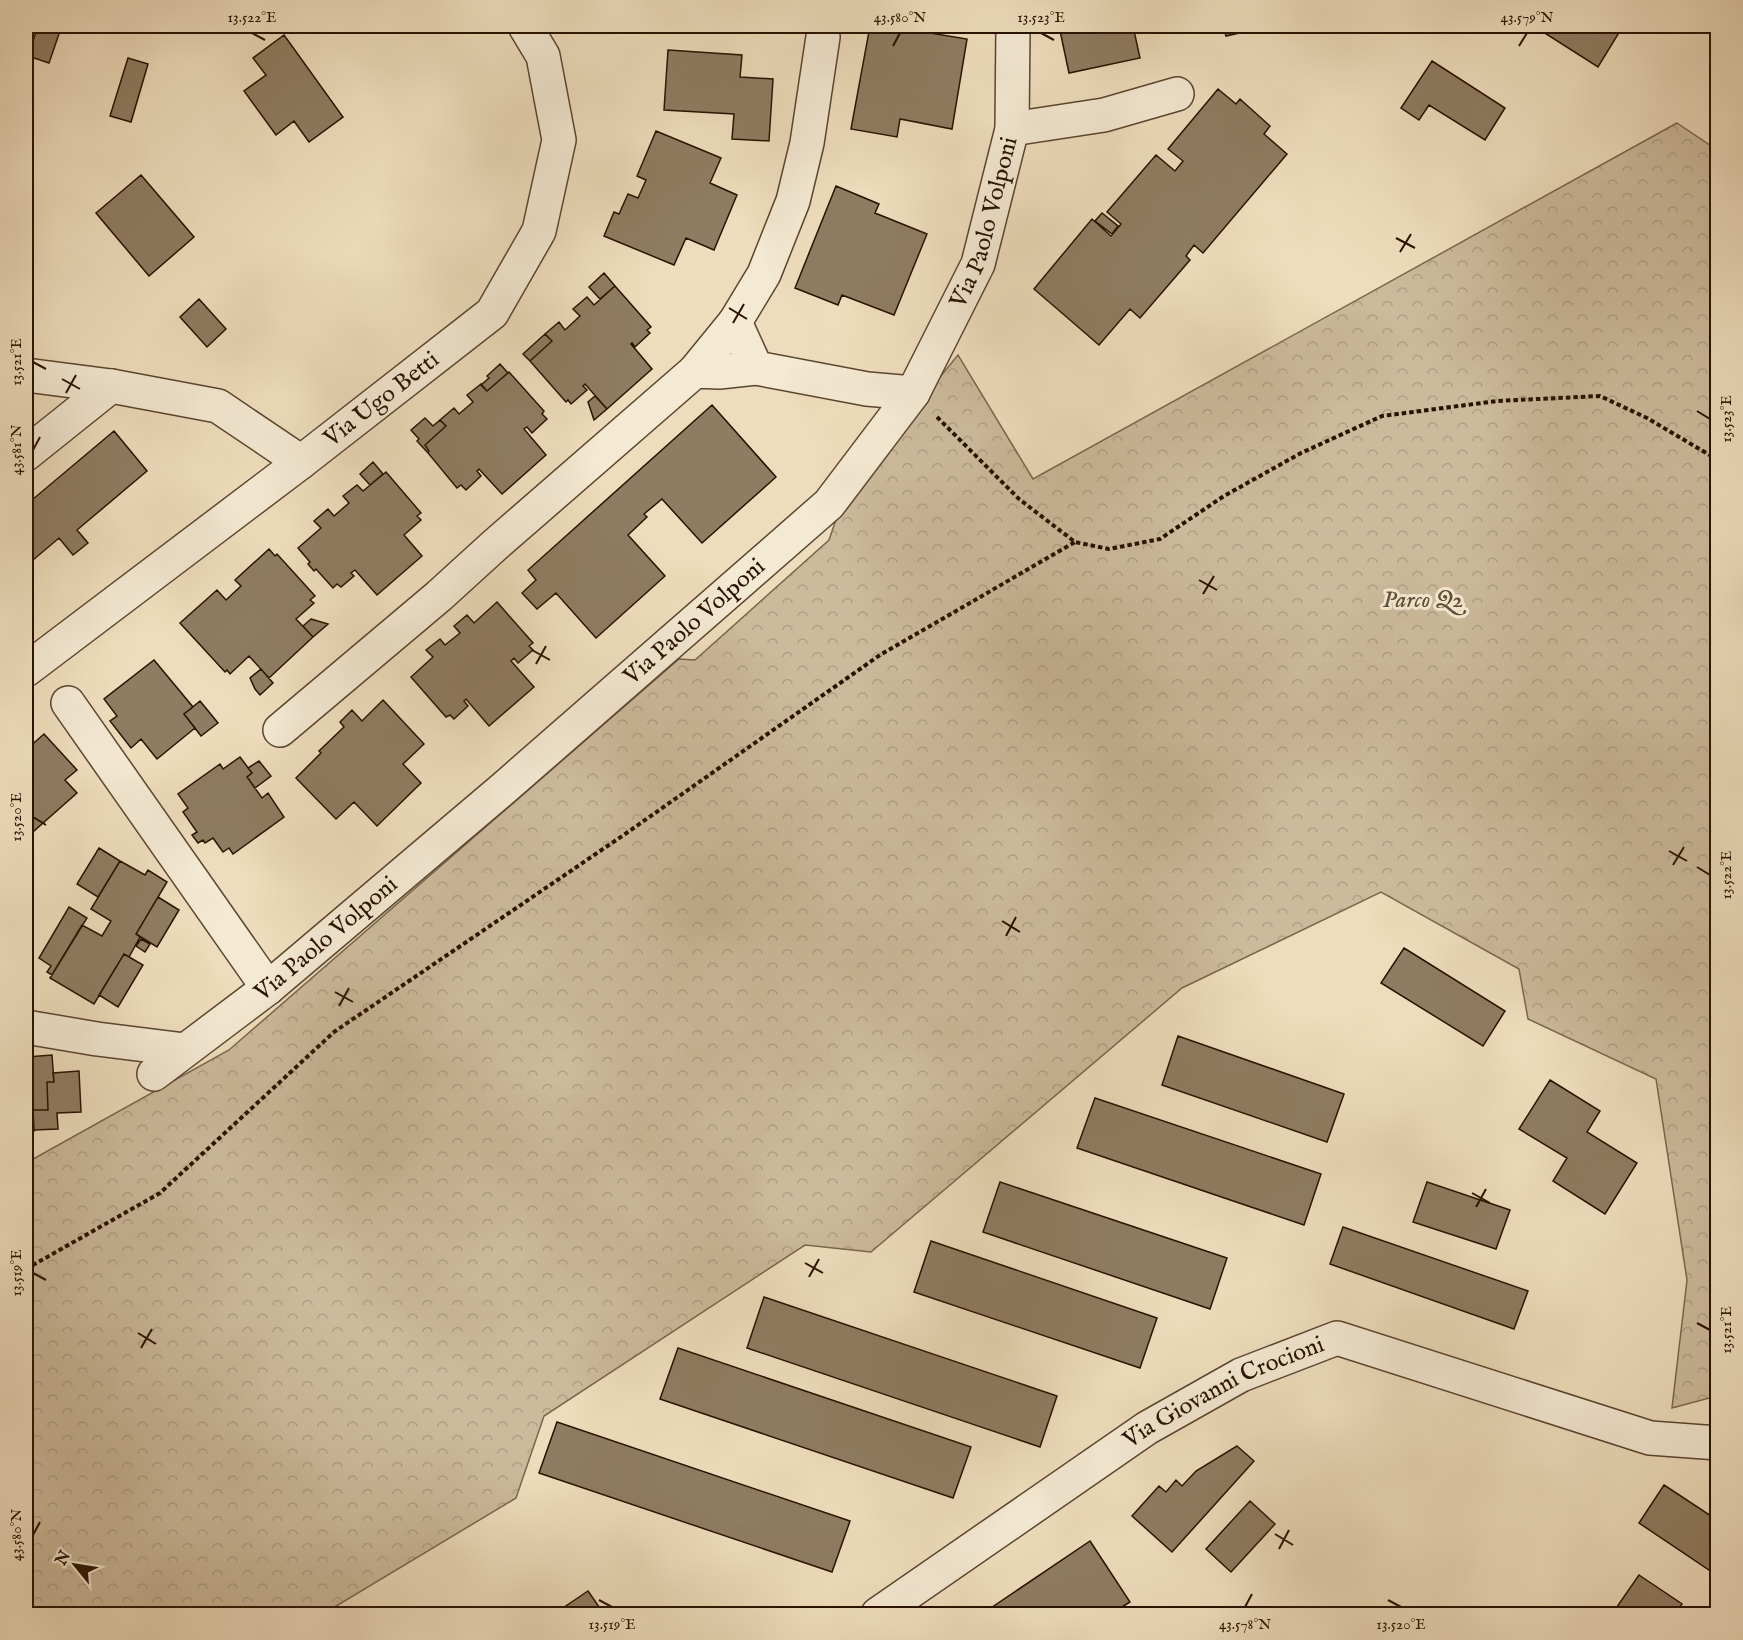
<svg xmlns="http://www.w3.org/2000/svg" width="1743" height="1640" font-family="'IM FELL English',serif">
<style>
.forest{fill:url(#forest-crowns);stroke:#7a664e;stroke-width:1.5}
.building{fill:#8f7c62;stroke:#281200;stroke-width:1.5}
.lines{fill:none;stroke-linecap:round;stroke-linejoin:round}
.minor-casing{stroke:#5a452f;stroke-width:36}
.path{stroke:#281200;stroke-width:4;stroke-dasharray:4.5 3;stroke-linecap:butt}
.minor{stroke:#f4e9d3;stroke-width:33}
.ticks{fill:none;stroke:#281200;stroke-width:2}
.labels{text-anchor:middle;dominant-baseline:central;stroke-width:6;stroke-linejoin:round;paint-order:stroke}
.street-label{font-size:24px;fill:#281200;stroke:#f4e9d3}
.park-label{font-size:24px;font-style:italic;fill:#614d37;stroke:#f4e9d3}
.neatline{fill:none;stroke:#281200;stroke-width:2}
.ticks-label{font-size:15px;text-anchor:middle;fill:#281200}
</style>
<defs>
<pattern id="forest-crowns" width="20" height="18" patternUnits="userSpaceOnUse" patternTransform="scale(1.5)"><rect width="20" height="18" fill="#ccba9c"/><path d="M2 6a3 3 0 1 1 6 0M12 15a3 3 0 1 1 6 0" fill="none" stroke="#af9f85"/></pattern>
</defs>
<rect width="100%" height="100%" fill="#eeddbc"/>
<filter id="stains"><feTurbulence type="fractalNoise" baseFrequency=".00333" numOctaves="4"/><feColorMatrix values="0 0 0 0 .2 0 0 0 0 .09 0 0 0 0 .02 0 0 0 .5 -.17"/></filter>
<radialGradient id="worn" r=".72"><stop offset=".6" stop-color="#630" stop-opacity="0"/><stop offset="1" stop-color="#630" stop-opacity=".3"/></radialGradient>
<!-- forest -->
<path class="forest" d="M1677,123L1717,150V1396L1672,1408L1687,1280L1656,1079L1528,1019L1519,969L1381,892L1182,988L871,1252L805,1245L544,1416L516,1498L323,1614H26V1163L229,1050L679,659L695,660L829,540L845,493L958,355L1033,479Z"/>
<!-- building -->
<path class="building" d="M38,26H53L61,28L49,63L28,56Z
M870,26H888L967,39L952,129L900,119L897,137L851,129Z
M1059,26H1133L1140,58L1069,73Z
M1223,26H1270L1226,36Z
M1543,26H1623L1598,67L1540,30Z
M284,35L343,117L309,142L294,121L276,135L244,91L266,75L253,58Z
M668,50L742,55L740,77L773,79L769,141L732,139L734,114L664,110Z
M128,58L148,64L131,122L110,116Z
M1432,61L1505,108L1485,140L1429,105L1419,120L1401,108Z
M1218,89L1236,104L1240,99L1270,126L1264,134L1287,154L1203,253L1194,245L1186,256L1190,260L1140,318L1130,309L1099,345L1034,289L1092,219L1111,236L1121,224L1107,212L1156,155L1175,171L1183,161L1168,149Z
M656,131L721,158L710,183L737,195L714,250L686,238L674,265L604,236L614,212L619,214L628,194L638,198L646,180L637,176Z
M141,175L194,237L149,276L96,213Z
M836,186L879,204L875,213L927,234L894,315L842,295L838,305L795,288Z
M1102,213L1118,226L1112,234L1095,221Z
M604,273L615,286L600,299L589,287Z
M615,286L651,327L647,330L650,333L635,347L632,343L631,344L652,369L607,409L585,384L583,386L587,390L571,404L568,400L566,402L530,361L552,341L545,334L559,322L565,330L580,316L573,309L587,297L594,305Z
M199,299L226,329L207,347L180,317Z
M545,334L552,341L530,361L523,354Z
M500,364L508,373L487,391L481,385L489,378L487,376Z
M509,372L544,411L542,414L547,419L532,433L527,427L524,429L546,455L502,494L479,469L477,471L481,476L466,490L461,485L457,488L428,453L429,451L425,445L446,426L440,420L454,408L459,414L473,402L467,395L481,384L487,391Z
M595,396L607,409L594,420L588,402Z
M712,405L776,477L702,543L662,499L644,514L647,517L628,535L665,576L596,638L556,593L537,609L522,593L536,580L528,570Z
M425,418L433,426L440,420L446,426L425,445L429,451L428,453L417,441L419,439L411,430Z
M114,431L147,471L77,530L88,543L73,555L59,538L26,566V505Z
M373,462L383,474L370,485L360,474Z
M386,472L421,513L417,516L421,520L404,535L422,556L377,595L355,570L351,573L354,576L341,587L337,584L333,588L316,569L314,571L308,564L310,562L298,548L321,528L314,521L328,509L334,516L349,503L343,496L357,485L363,491Z
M269,549L275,556L277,554L315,596L310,600L314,603L296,619L313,637L269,678L249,656L230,674L227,670L225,672L180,623L217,590L226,600L241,586L235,580Z
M497,602L533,643L529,646L533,650L518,663L514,658L511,661L534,687L489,726L466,699L464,701L468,706L454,719L450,715L446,717L411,677L433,657L426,650L440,639L445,645L460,633L454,626L467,615L474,623Z
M311,619L328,624L313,637L303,626Z
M154,660L193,707L184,714L195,728L157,759L141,739L131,748L110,721L117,716L104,699Z
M261,669L273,683L260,695L255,689L250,678Z
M383,700L424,744L403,764L421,783L377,826L354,802L336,819L296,778L321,753L319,751L344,727L340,722L352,710L362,721Z
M200,701L218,723L201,736L184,714Z
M44,734L77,770L65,780L77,793L26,838V750Z
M240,757L252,773L247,777L262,798L268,793L284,817L233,854L229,848L223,852L213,838L205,843L203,840L198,843L192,835L197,832L183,812L188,808L178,794L220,764L223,769Z
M259,761L271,776L255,788L247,777L252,773L248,768Z
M99,848L120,861L98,897L77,884Z
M120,861L145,875L148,870L167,882L136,934L140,937L129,957L124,954L94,1004L50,978L82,925L102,936L111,921L91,909Z
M158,897L179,910L157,947L136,934Z
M69,907L87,918L52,975L47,972L51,966L39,958Z
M141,939L150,944L145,952L136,946Z
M1404,948L1505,1011L1483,1046L1381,983Z
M124,954L143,965L118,1007L99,995Z
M1178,1036L1344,1094L1327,1142L1162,1085Z
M52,1055L54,1082H47L48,1110H33L34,1131L26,1132L27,1057Z
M79,1071L81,1112L57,1113L58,1129L34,1130L33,1110H48L47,1082H54L53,1073Z
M1550,1080L1600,1111L1587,1132L1637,1163L1605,1214L1553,1181L1567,1158L1519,1129Z
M1095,1098L1321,1174L1304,1225L1077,1148Z
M1000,1182L1227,1258L1210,1309L983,1232Z
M1427,1182L1510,1210L1496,1249L1413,1222Z
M1343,1227L1528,1291L1514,1329L1330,1264Z
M931,1241L1157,1318L1140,1368L914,1292Z
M764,1297L1057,1396L1040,1447L747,1348Z
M678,1348L971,1447L953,1498L660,1399Z
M557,1422L850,1521L832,1572L539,1473Z
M1237,1446L1254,1461L1172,1552L1132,1516L1159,1486L1166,1492L1176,1480L1182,1486L1196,1471Z
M1664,1485L1714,1518L1718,1513V1576L1639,1523Z
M1250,1501L1275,1524L1231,1572L1206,1549Z
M1090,1541L1130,1602L1111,1614H982Z
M1639,1575L1682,1604L1675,1614H1612Z
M588,1591L604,1614H554Z"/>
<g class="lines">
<!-- minor casing -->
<g class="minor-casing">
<g id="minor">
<path d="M823,37L807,143L793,201L764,274L735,322L756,368L867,389L913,393"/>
<path d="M1012,129L1104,115L1177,94"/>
<path d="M695,371L735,322"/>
<path d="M26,375L111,386L218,406L301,462"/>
<path d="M26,454L111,386"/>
<path id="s1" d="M26,670L301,462L492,313L539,231L559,140L543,56L525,26"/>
<path d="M68,703L268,988"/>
<path d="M280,730L439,596L495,545L695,371L719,372L756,368"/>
<path d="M26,1027L97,1039L185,1050"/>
<path id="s2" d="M154,1074L268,988L504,788L829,504L913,393L978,264L1012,129L1013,26"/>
<path id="s3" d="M878,1614L1147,1428L1241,1375L1337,1338L1650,1438L1718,1443"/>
</g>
</g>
<!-- path -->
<path class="path" d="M937,417L1019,499L1075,542L1109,549L1160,539L1224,496L1301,453L1382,416L1497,401L1600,396L1647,418L1718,460
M26,1269L160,1193L334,1032L628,832L880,655L1075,542"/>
<!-- minor -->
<use href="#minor" class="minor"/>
</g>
<!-- ticks -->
<path class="ticks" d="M252,33L265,40M1041,33L1054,40M893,46L900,33M1519,46L1527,33M1396,238L1415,248M1400,252L1411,234M729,308L747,319M733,323L744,304M33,362L46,369M62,379L80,389M66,393L76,375M1697,411L1710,419M33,450L40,437M1199,580L1217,590M1203,594L1214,576M532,650L550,660M536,664L546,646M33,817L46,825M1669,851L1687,861M1673,865L1684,847M1697,867L1710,875M1002,921L1020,932M1006,936L1016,917M335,992L353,1002M339,1006L349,988M1472,1193L1490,1203M1476,1207L1486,1189M805,1263L823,1273M33,1273L46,1280M809,1277L819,1259M1697,1323L1710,1330M138,1333L156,1344M141,1348L152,1329M1275,1534L1293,1545M33,1535L40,1522M1279,1549L1289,1530M599,1600L612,1607M1388,1600L1401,1607M1245,1607L1252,1594"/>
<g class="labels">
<!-- street labels -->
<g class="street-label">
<text stroke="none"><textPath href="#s2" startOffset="1209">Via Paolo Volponi</textPath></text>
<text stroke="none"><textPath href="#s1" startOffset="447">Via Ugo Betti</textPath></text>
<text stroke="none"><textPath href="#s2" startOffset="705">Via Paolo Volponi</textPath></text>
<text stroke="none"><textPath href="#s2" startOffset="219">Via Paolo Volponi</textPath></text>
<text stroke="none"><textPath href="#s3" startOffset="412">Via Giovanni Crocioni</textPath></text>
</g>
<!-- park labels -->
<g class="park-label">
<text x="1423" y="600">Parco Q2</text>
</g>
</g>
<!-- margin -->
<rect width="1743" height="1640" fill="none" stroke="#eeddbc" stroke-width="66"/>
<!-- north arrow -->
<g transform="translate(75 1565) rotate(300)" stroke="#f4e9d3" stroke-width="4.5" paint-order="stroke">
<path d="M0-4.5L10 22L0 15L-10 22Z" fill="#281200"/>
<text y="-9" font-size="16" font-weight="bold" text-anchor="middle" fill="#281200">N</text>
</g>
<rect x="33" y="33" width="1677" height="1574" class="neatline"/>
<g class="ticks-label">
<text x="252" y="22">13.522°E</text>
<text x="900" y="22">43.580°N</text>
<text x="1041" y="22">13.523°E</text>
<text x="1527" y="22">43.579°N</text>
<text transform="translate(16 362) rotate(-90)" y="5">13.521°E</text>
<text transform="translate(1726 419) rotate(-90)" y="5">13.523°E</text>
<text transform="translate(16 450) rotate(-90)" y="5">43.581°N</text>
<text transform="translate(16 817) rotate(-90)" y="5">13.520°E</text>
<text transform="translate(1726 875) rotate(-90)" y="5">13.522°E</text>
<text transform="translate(16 1273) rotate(-90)" y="5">13.519°E</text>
<text transform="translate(1726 1330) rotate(-90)" y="5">13.521°E</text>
<text transform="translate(16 1535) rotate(-90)" y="5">43.580°N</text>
<text x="612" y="1629">13.519°E</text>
<text x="1245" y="1629">43.578°N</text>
<text x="1401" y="1629">13.520°E</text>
</g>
<rect width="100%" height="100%" filter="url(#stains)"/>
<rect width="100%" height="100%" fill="url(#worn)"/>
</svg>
